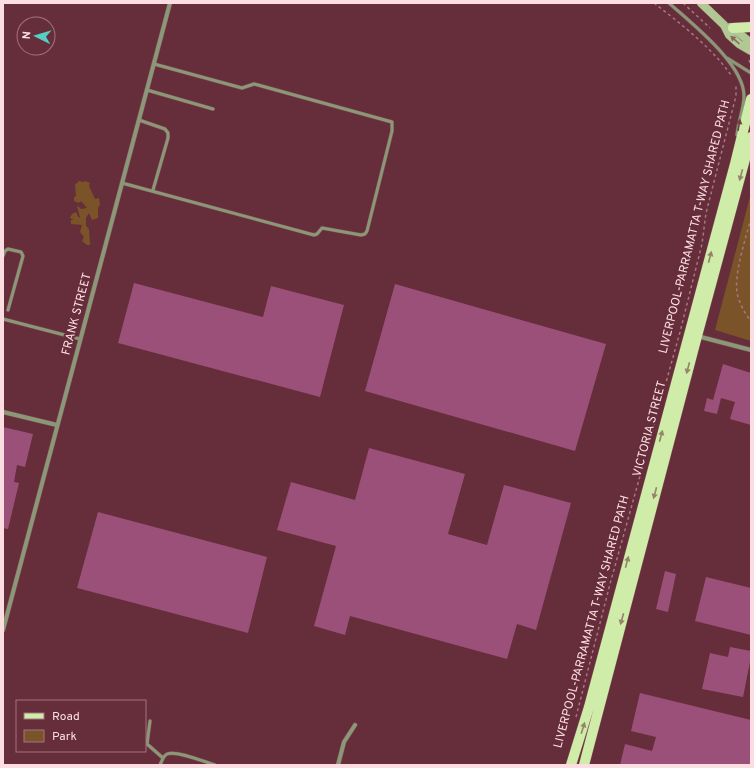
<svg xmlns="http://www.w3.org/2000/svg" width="754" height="768" font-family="Overpass,sans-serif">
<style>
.green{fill:#7a5428}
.building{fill:#9b5079}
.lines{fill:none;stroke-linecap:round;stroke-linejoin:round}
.lane-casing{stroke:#814d58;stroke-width:4}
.street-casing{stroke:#814d58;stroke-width:5}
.secondary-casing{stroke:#814d58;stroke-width:9}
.primary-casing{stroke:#814d58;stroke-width:11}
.path{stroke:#a57781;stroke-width:1.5;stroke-dasharray:3 3;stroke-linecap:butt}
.lane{stroke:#8a9877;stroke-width:3}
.street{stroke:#8a9877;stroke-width:4}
.secondary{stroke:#b1c894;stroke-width:8}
.primary{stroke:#cfeda9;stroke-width:10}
.oneway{fill:#846b5e}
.oneway2{fill:#6d4246}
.oneway3{fill:#95836c}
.labels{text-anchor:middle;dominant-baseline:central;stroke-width:4;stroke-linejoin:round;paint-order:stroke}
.street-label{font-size:12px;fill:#fcdee2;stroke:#662d3a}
</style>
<rect width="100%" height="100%" fill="#662d3a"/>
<!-- green -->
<path class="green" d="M79,181L83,182L85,181L90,183L89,186L95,199L99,198L100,205L98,207V218L92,220L89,213L86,218V226L89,229L90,245H87L82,241L84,237L80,232L82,225L71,224V220H74L70,218L72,214L76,212L79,218L80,217L77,207L78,206L81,209L87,208L81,201L79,203L74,201V197L76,196L75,185Z
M751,193V341L715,330Z"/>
<!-- building -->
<path class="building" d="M134,283L263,317L271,286L344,305L320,397L118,343Z
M395,284L606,344L575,451L365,391Z
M723,364L751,373V425L730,419L735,402L721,398L717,414L704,411L707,398L713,400Z
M3,427L33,434L25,467L17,465L14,482L19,483L8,529L3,528Z
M369,448L465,474L448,534L487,545L504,485L571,503L536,630L517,624L507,659L350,616L345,635L314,626L336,546L277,530L291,482L355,500Z
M98,512L267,557L248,633L77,588Z
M665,571L676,574L668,612L656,609Z
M706,577L751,588V635L695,621Z
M730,647L751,651V657L743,697L702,689L710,653L728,657Z
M640,693L751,720V765H620L625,744L652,751L656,737L631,731Z"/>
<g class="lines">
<!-- lane casing -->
<g class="lane-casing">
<path id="lane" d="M669,3C691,23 744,64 744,96C744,109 738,122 737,135
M727,58L751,73
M147,90L213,109
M139,120L165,129L168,133V138L153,190
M122,183L314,235L317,234L322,228L361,235L365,234L367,231L392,131V122L258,85L254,84L242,88L154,64
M3,256L5,251L8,249L21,252L23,256L8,310
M3,319L80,339
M150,721L147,744L163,758
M160,765C162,761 163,756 167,754C176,750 205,762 215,765"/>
</g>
<!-- street casing -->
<g class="street-casing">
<path id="street" d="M697,336L751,350
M3,412L57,425
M3,630L170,3
M338,765L344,742L355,725"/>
</g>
<!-- secondary casing -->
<g class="secondary-casing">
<path id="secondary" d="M701,3L724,25L729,35L739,44L751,51
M730,27L733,28L751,43"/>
</g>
<!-- primary casing -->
<g class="primary-casing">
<path id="primary" d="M733,28L751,27
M571,765L589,707L735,164L751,99
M584,765L697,336L751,137"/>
</g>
<!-- path -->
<path class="path" d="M654,3C681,24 711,47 731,75
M683,3L710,28
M749,60L751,66
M751,218C746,238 732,278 738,297C741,306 745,314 751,321
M576,717L610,584L680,332L702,244L706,213L736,96V85"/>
<!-- lane -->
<use href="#lane" class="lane"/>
<!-- street -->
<use href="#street" class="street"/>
<!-- secondary -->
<use href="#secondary" class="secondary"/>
<!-- primary -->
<use href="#primary" class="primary"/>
</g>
<!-- one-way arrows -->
<defs><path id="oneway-solid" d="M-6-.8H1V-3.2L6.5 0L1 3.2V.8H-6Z"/></defs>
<use class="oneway" href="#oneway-solid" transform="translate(735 40) rotate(-138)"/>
<use class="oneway2" href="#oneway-solid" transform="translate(739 125) rotate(-80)"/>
<g class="oneway3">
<use href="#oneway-solid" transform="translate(741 175) rotate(105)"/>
<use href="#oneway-solid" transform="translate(710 257) rotate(-75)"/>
<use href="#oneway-solid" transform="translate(688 368) rotate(105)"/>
<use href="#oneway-solid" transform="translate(661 436) rotate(-75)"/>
<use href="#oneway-solid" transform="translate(655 493) rotate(105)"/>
<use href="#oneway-solid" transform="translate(627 562) rotate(-75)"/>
<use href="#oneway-solid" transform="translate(622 619) rotate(105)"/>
<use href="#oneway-solid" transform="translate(583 728) rotate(-73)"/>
</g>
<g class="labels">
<!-- street labels -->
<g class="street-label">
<text transform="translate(695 227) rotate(-76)">LIVERPOOL-PARRAMATTA T-WAY SHARED PATH</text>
<text transform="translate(77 314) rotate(-75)">FRANK STREET</text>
<text transform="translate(650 429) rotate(-75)">VICTORIA STREET</text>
<text transform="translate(592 622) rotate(-75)">LIVERPOOL-PARRAMATTA T-WAY SHARED PATH</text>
</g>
</g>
<!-- border -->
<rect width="754" height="768" fill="none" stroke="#fcdee2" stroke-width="8"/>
<!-- legend -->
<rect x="16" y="700" width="130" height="52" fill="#662d3a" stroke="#a2747d"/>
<rect x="24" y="713" width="20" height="6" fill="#cfeda9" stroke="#a2747d"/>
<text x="52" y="720" font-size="12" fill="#fcdee2">Road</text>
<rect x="24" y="730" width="20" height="12" fill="#7a5428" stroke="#a2747d"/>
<text x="52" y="740" font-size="12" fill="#fcdee2">Park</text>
<!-- north arrow -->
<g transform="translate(36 36) rotate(275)"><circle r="19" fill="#662d3a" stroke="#a2747d"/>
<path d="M0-3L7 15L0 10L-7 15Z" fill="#56cec3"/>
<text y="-6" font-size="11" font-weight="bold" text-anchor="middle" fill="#fcdee2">N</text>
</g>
</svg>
